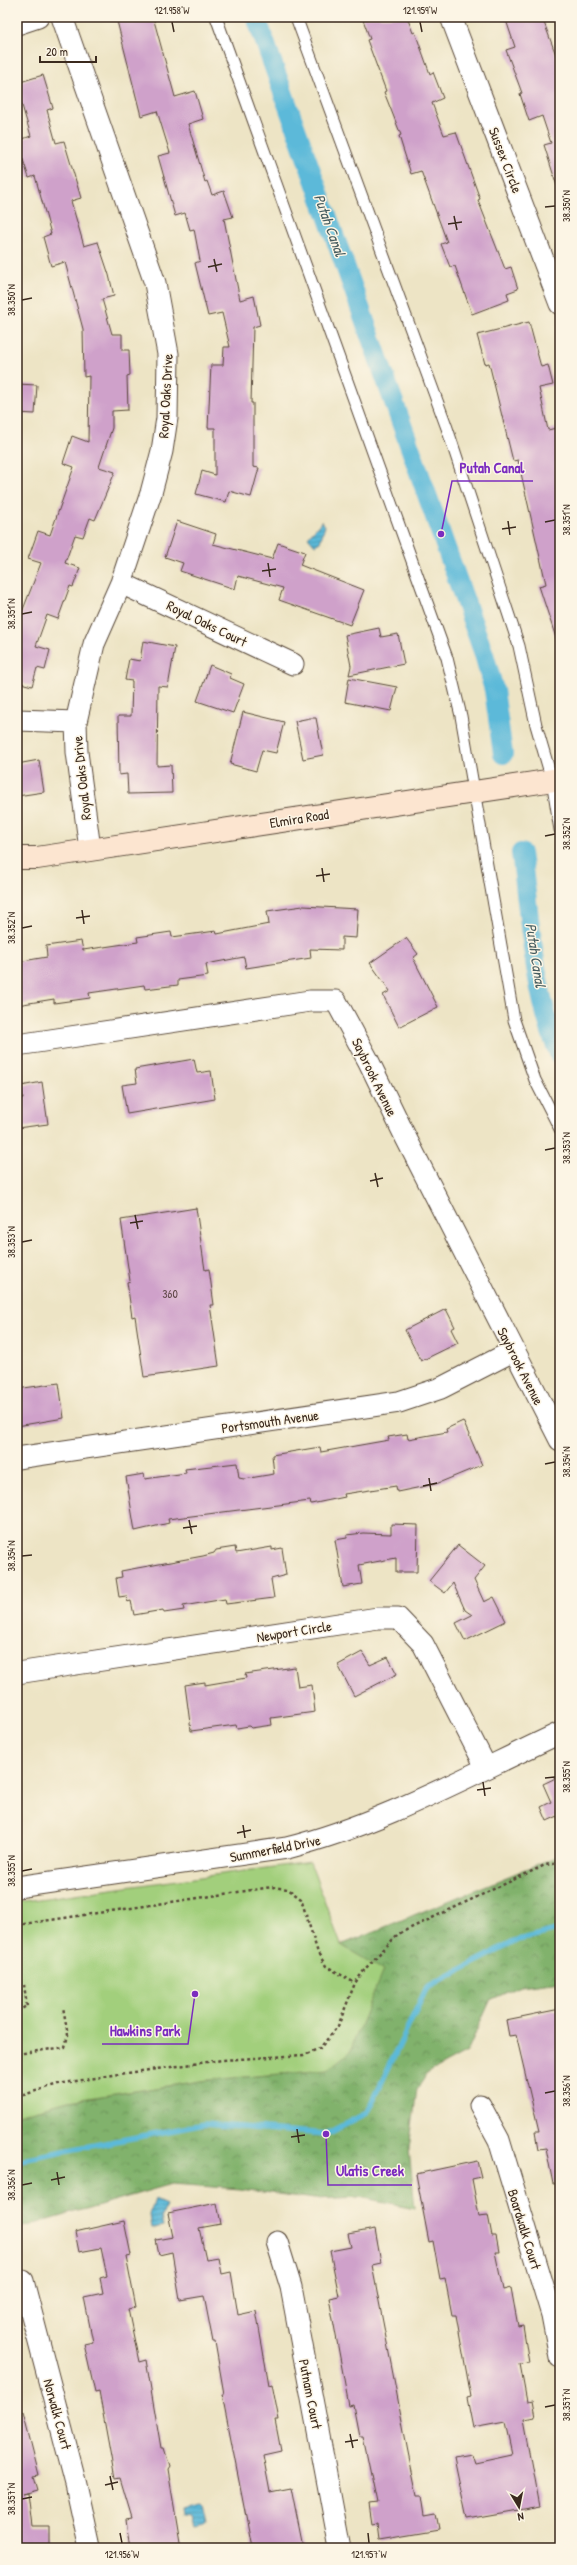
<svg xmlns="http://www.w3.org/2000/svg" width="577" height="2565" font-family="'Patrick Hand',sans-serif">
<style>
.forest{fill:url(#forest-crowns);stroke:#5e6e45}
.park{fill:#a2cf7c;stroke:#6e7c4d}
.water{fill:url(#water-rules);stroke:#4b727c}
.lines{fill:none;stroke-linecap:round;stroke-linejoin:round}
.stream{stroke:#5bb9d9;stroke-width:5.5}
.canal{stroke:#5bb9d9;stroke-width:20}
.building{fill:#cfa1ca}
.lane-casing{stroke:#564637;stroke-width:13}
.street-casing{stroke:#564637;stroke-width:23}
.secondary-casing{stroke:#564637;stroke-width:24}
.path{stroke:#564637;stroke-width:2.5;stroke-dasharray:3 3;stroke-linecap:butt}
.lane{stroke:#fff;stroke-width:11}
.street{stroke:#fff;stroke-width:21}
.secondary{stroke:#fce5d0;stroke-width:22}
.ticks{fill:none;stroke:#3b2a1e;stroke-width:1.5}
.labels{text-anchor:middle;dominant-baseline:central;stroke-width:3;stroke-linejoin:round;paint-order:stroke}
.number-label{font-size:12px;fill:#604849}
.street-label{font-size:14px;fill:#3b2a1e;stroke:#fcf5e5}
.water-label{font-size:15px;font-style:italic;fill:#465c5f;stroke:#fcf5e5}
.leader{fill:none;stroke:#7b2cbf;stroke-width:1.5}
.callout-dot{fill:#7b2cbf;stroke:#fcf5e5;stroke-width:1.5}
.callout-label{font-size:15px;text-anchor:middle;font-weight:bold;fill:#7b2cbf;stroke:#fcf5e5;stroke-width:3;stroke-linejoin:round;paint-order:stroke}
.neatline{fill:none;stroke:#3b2a1e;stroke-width:1.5}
.ticks-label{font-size:10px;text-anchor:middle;fill:#3b2a1e}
</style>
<defs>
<pattern id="forest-crowns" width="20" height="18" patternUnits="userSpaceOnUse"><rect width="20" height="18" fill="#81b26c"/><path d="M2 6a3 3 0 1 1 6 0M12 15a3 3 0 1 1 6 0" fill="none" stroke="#6b9158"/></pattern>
<pattern id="water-rules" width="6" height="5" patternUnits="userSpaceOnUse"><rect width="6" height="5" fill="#5bb9d9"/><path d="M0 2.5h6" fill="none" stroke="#4c97af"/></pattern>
</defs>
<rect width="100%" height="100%" fill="#fcf5e5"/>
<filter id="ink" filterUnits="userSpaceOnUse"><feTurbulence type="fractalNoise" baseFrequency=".025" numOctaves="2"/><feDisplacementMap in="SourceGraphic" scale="8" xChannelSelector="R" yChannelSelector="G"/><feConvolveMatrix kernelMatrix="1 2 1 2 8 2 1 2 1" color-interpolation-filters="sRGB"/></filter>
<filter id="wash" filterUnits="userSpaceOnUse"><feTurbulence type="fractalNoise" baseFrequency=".012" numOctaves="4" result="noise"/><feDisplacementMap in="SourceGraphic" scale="16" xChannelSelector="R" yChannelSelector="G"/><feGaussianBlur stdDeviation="0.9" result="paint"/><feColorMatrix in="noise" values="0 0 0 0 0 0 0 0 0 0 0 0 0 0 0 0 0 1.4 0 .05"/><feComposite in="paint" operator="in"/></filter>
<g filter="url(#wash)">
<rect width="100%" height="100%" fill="#ede4c5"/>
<!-- forest -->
<path class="forest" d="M560,1855V1981L521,1986L490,2000L467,2052L428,2073L417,2089L409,2149L415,2208L359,2197L315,2199L240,2189L172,2184L17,2229V2115L68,2101L208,2080L328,2070L341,1945Z"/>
<!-- park -->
<path class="park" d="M310,1862L341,1945L383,1970L349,2053L328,2070L208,2080L68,2101L17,2115V1902Z"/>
<!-- water -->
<path class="water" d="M322,521L325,526L320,542L315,545L308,537Z
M155,2200L166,2205L162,2217L164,2226L152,2228L150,2215Z
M198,2508L201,2509L205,2527L203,2530L194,2532L191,2520L185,2519L184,2512Z"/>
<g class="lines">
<!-- stream -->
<path class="stream" d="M17,2163L27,2158L205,2124L326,2134L367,2113L427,1987L518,1940L560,1929"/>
<!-- canal -->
<path class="canal" d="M256,17L484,654L494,690L503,754
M521,853C530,918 534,995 560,1056"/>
</g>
<g id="blocks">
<!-- building -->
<path class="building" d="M116,17H153L175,97L195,91L203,119L188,124L205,182L207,181L212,195L224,191L233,217L224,219L240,300L254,296L260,325L253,327L251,403H253V467L259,468L251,497L229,491L226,502L196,494L202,471L215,475V428H208L211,365H223L224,347H230L222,313L208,316L195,263L200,261L194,229L190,230L185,213L175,216L158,156L170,153L157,111L141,116Z
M362,17H407L413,33L415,32L430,74L433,72L443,98L432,103L444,135L456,132L480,199L478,200L505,269L511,267L518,289L507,293L509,300L472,314L455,266L450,267L441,244L447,242L421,171L411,174L399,136L401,135L384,92L386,91L367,40L370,39Z
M505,17H542L560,66V186H557L544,145L551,143L542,116L529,121L520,94L522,93L506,50L515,47Z
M43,75L53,108L47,110L56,143L64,141L81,198L71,201L84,246L98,242L109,275L114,296L102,299L112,334H122V350H129L130,375L127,376L128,410L112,411V428L99,467L115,472L95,520L90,518L83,537L75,535L65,563L80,568L73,587L70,586L58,619L47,615L36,646L50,650L45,670L37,668L32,686L17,682V625L41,563L28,559L38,531L50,535L74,467L63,463L72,436L88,442L89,376L84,377L83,329L65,262L51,266L43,237L51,234L35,176L29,178L17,141L31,136L21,102L17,103V83Z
M529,322L541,367L548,365L553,385L539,388L548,430L556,428L560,445V641H557L539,586L546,584L518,460L513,461L489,363L485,364L477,335Z
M17,384L37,385L35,414L17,413Z
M177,521L216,534L213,544L272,559L278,543L305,552L300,565L364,590L350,625L279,600L283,588L238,576L235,589L180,571L183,563L165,557Z
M379,628L381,637L398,634L404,664L349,675L351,666L345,635Z
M143,641L175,647L168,687L158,686L157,766L171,765L172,793L128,794L127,774L119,775L118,716H131L132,681L125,680L129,659L140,661Z
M210,665L231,674L230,678L244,684L233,713L197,701Z
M349,678L397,687L391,711L345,702Z
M243,712L284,722L276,753L262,750L256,771L230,764Z
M310,718H316L323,755L303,759L295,721Z
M39,760L44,792L17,796V764Z
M303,906L358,909L356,938L342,937V950L310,949L311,958L246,968L244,957L206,964L208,976L178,980V985L145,989L144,985L89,993L90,998L54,1003V999L17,1005V962L47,957L46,946L81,941L83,950L138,942L137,937L171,932L172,937L216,931L217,934L269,924L267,911Z
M406,938L418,954L413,958L438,1007L399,1027L383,995L390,991L370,963Z
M194,1059L197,1073L211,1071L215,1099L127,1114L122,1085L137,1083L135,1069Z
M42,1082L48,1124L17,1128V1099L23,1098L21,1086Z
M196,1208L205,1270L209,1269L214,1305H210L219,1366L144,1377L135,1316L132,1317L127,1282L130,1281L121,1220Z
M446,1309L455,1327L451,1329L458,1343L421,1361L405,1330Z
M59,1383L64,1418L17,1426V1389Z
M463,1421L482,1465L436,1484L397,1492L396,1486L344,1494L345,1497L311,1504L310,1501L168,1519L169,1523L135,1531L126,1477L144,1474L145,1479L186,1473L185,1469L237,1463L239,1478L244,1479L274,1474L272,1455L320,1447L321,1452L389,1440L388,1437L407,1434L408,1439L447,1432L446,1429Z
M391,1524L418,1525L417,1572H396V1558L359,1565L362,1584L343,1587L335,1540L347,1538V1535L363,1533L391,1534Z
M458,1545L485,1566L474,1580L484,1602L494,1597L506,1621L465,1641L456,1623L472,1615L465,1610L453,1583L445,1593L429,1581Z
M235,1547L236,1553L272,1547V1550L282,1548L286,1575L271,1579L274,1598L226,1604L225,1599L183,1606L184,1610L164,1613L163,1610L134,1615L131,1601L127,1602L126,1596L119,1597L116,1578L122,1577L121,1571L203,1556L214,1553L216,1550Z
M362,1652L370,1665L388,1657L397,1674L354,1696L338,1665Z
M295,1667L298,1687L312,1685L315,1712L271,1718L272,1725L251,1728L249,1726L237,1728L236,1725L191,1731L185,1685L205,1682V1685L246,1678L245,1674Z
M560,1776V1820L558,1816L547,1821L541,1807L551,1802L543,1784Z
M560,2009V2183L553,2184L546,2148L538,2149L535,2132H539L516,2035L509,2036L506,2020Z
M477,2161L481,2177L472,2179L479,2216L488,2215L492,2236H496L499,2252H495L503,2290L511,2288L518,2326L523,2325L529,2363L520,2364L527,2402L532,2401L535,2417L524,2419L540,2506L467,2519L454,2457L472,2454L475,2463L512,2455L505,2422L473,2428L467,2398L471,2397L456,2315H452L445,2278L440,2279L433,2241L429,2242L416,2174Z
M217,2203L221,2224L199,2228L206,2260L219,2258L222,2274L231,2272L238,2315L256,2311L269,2385L272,2384L279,2420H275L281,2451L263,2455L270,2492L291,2488L303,2548H252L222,2394H224L215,2342H213L204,2296L180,2300L172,2252L159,2255L156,2240L173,2237L168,2213Z
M124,2221L131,2255L126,2256L136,2307L128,2309L139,2362L146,2360L161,2448H164L170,2467L168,2470L181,2548H130L126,2519L132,2518L120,2478L115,2479L99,2392L95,2393L84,2344L93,2342L84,2297L103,2293L100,2278L107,2276L101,2248L79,2252L75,2232Z
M375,2229L381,2263L372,2265L408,2452L417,2495H422L425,2515L436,2513L439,2529L379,2539L377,2523L372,2524L369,2504L377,2503L363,2436H359L353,2405L349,2406L329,2298L339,2296L330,2251L351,2247L348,2234Z
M23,2412L39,2475L33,2476L37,2490L22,2494L27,2493L31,2526H49V2546H17V2413Z"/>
</g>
</g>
<g filter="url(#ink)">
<use href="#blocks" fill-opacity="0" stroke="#564637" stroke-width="1"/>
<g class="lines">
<!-- lane casing -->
<g class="lane-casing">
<path id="lane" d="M216,17L447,658L461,716L514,1020L535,1080L560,1129
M296,17L447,428L519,646L536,725L552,780L560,830"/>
</g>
<!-- street casing -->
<g class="street-casing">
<path id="street" d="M62,17L155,283L168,354L167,418L162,451L151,493L121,583L94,644L76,722L77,752L90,849
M451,17L560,304
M17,24L38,17
M121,583L293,664
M17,720L76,722
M17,1045L310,1001H336L368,1060L406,1138L560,1440
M17,1458L399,1402L441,1388L513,1351
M17,1673L378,1618H398L423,1644L486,1767
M17,1887L287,1848C382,1824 471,1774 560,1733
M480,2105L499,2140L552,2315L560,2357
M277,2242L291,2287L340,2548
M23,2281L76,2484L90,2548"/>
</g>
<!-- secondary casing -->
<g class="secondary-casing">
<path id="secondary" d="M17,858H37L560,779"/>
</g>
<!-- path -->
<path class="path" d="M17,1925L272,1887L288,1889L301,1899L318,1953L326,1966L355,1983
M17,2011L27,2006L24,1985
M17,2054L65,2047L68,2035L63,2007
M17,2097L58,2084L120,2074L222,2060L304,2055L320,2048L338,2026L355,1983L365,1969L398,1934L545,1865L560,1863"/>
<!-- lane -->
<use href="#lane" class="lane"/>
<!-- street -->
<use href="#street" class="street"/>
<!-- secondary -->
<use href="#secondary" class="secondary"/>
</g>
</g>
<!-- ticks -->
<path class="ticks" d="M172,22L174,32M420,22L422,32M545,207L555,206M454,216L457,230M448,224L462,222M214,259L217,272M208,267L222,264M22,300L32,298M508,521L510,535M545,522L555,520M502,529L516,527M268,563L270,577M262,571L276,569M22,614L32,612M545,836L555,834M322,868L324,882M316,876L330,874M82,910L84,924M76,918L90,916M22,928L32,926M545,1150L555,1148M375,1173L378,1187M370,1181L383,1178M135,1215L138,1229M130,1223L143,1221M22,1242L32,1240M545,1464L555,1462M429,1478L431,1491M423,1486L437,1483M189,1520L192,1534M183,1528L197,1526M22,1556L32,1555M545,1778L555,1777M483,1782L485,1796M477,1790L491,1788M243,1825L245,1838M237,1833L251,1830M22,1871L32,1869M545,2093L555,2091M297,2129L299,2143M291,2137L305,2135M57,2172L59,2185M51,2180L65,2177M22,2185L32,2183M545,2407L555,2405M350,2434L353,2448M345,2442L358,2440M110,2476L113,2490M105,2485L118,2482M22,2499L32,2497M120,2533L122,2543M368,2533L369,2543"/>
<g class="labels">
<!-- number labels -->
<g class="number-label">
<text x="170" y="1293">360</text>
</g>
<!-- street labels -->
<g class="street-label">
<text transform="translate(506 160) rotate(69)">Sussex Circle</text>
<text transform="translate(165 396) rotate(-87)">Royal Oaks Drive</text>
<text transform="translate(207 623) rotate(26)">Royal Oaks Court</text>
<text transform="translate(81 778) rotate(-96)">Royal Oaks Drive</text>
<text transform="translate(299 818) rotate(-9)">Elmira Road</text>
<text transform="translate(375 1077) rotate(64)">Saybrook Avenue</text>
<text transform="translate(521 1366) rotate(63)">Saybrook Avenue</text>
<text transform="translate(270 1421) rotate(-8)">Portsmouth Avenue</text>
<text transform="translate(294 1631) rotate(-9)">Newport Circle</text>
<text transform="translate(275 1848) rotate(-11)">Summerfield Drive</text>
<text transform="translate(525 2229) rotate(73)">Boardwalk Court</text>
<text transform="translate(311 2394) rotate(79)">Putnam Court</text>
<text transform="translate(58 2414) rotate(75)">Norwalk Court</text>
</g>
<!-- water labels -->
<g class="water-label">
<text transform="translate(330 225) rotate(70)">Putah Canal</text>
<text transform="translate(536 955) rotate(81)">Putah Canal</text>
</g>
</g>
<!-- callouts -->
<path class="leader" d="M441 534L452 481H533M195 1994L188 2044H102M326 2134L328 2185H412"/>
<g class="callout-dot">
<circle cx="441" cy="534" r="4"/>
<circle cx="195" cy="1994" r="4"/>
<circle cx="326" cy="2134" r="4"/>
</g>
<g class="callout-label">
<text x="492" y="473">Putah Canal</text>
<text x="145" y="2036">Hawkins Park</text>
<text x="370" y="2176">Ulatis Creek</text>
</g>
<!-- margin -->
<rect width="577" height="2565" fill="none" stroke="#fcf5e5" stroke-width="44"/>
<!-- north arrow -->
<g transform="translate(519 2507) rotate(170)" stroke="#fcf5e5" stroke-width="3" paint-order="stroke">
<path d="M0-3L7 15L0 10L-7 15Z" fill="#3b2a1e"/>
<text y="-6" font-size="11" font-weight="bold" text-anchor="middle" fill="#3b2a1e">N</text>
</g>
<!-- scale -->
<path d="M40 56v6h56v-6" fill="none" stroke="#3b2a1e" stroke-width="2"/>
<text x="46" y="56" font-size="12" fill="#3b2a1e" stroke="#fcf5e5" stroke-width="3" paint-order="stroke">20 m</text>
<rect x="22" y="22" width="533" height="2521" class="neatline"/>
<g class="ticks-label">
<text x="172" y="14">121.958°W</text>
<text x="420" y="14">121.959°W</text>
<text transform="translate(566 206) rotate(-90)" y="4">38.350°N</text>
<text transform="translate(11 300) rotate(-90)" y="4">38.350°N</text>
<text transform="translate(566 520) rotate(-90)" y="4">38.351°N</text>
<text transform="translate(11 614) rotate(-90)" y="4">38.351°N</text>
<text transform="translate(566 834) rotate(-90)" y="4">38.352°N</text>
<text transform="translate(11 928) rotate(-90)" y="4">38.352°N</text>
<text transform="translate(566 1148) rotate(-90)" y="4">38.353°N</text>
<text transform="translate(11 1242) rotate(-90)" y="4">38.353°N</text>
<text transform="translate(566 1462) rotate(-90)" y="4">38.354°N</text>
<text transform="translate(11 1556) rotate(-90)" y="4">38.354°N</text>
<text transform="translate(566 1777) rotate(-90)" y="4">38.355°N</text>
<text transform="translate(11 1871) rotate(-90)" y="4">38.355°N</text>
<text transform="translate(566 2091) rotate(-90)" y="4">38.356°N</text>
<text transform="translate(11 2185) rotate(-90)" y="4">38.356°N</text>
<text transform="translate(566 2405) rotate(-90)" y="4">38.357°N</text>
<text transform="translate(11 2499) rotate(-90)" y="4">38.357°N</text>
<text x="122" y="2558">121.956°W</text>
<text x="369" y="2558">121.957°W</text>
</g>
</svg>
